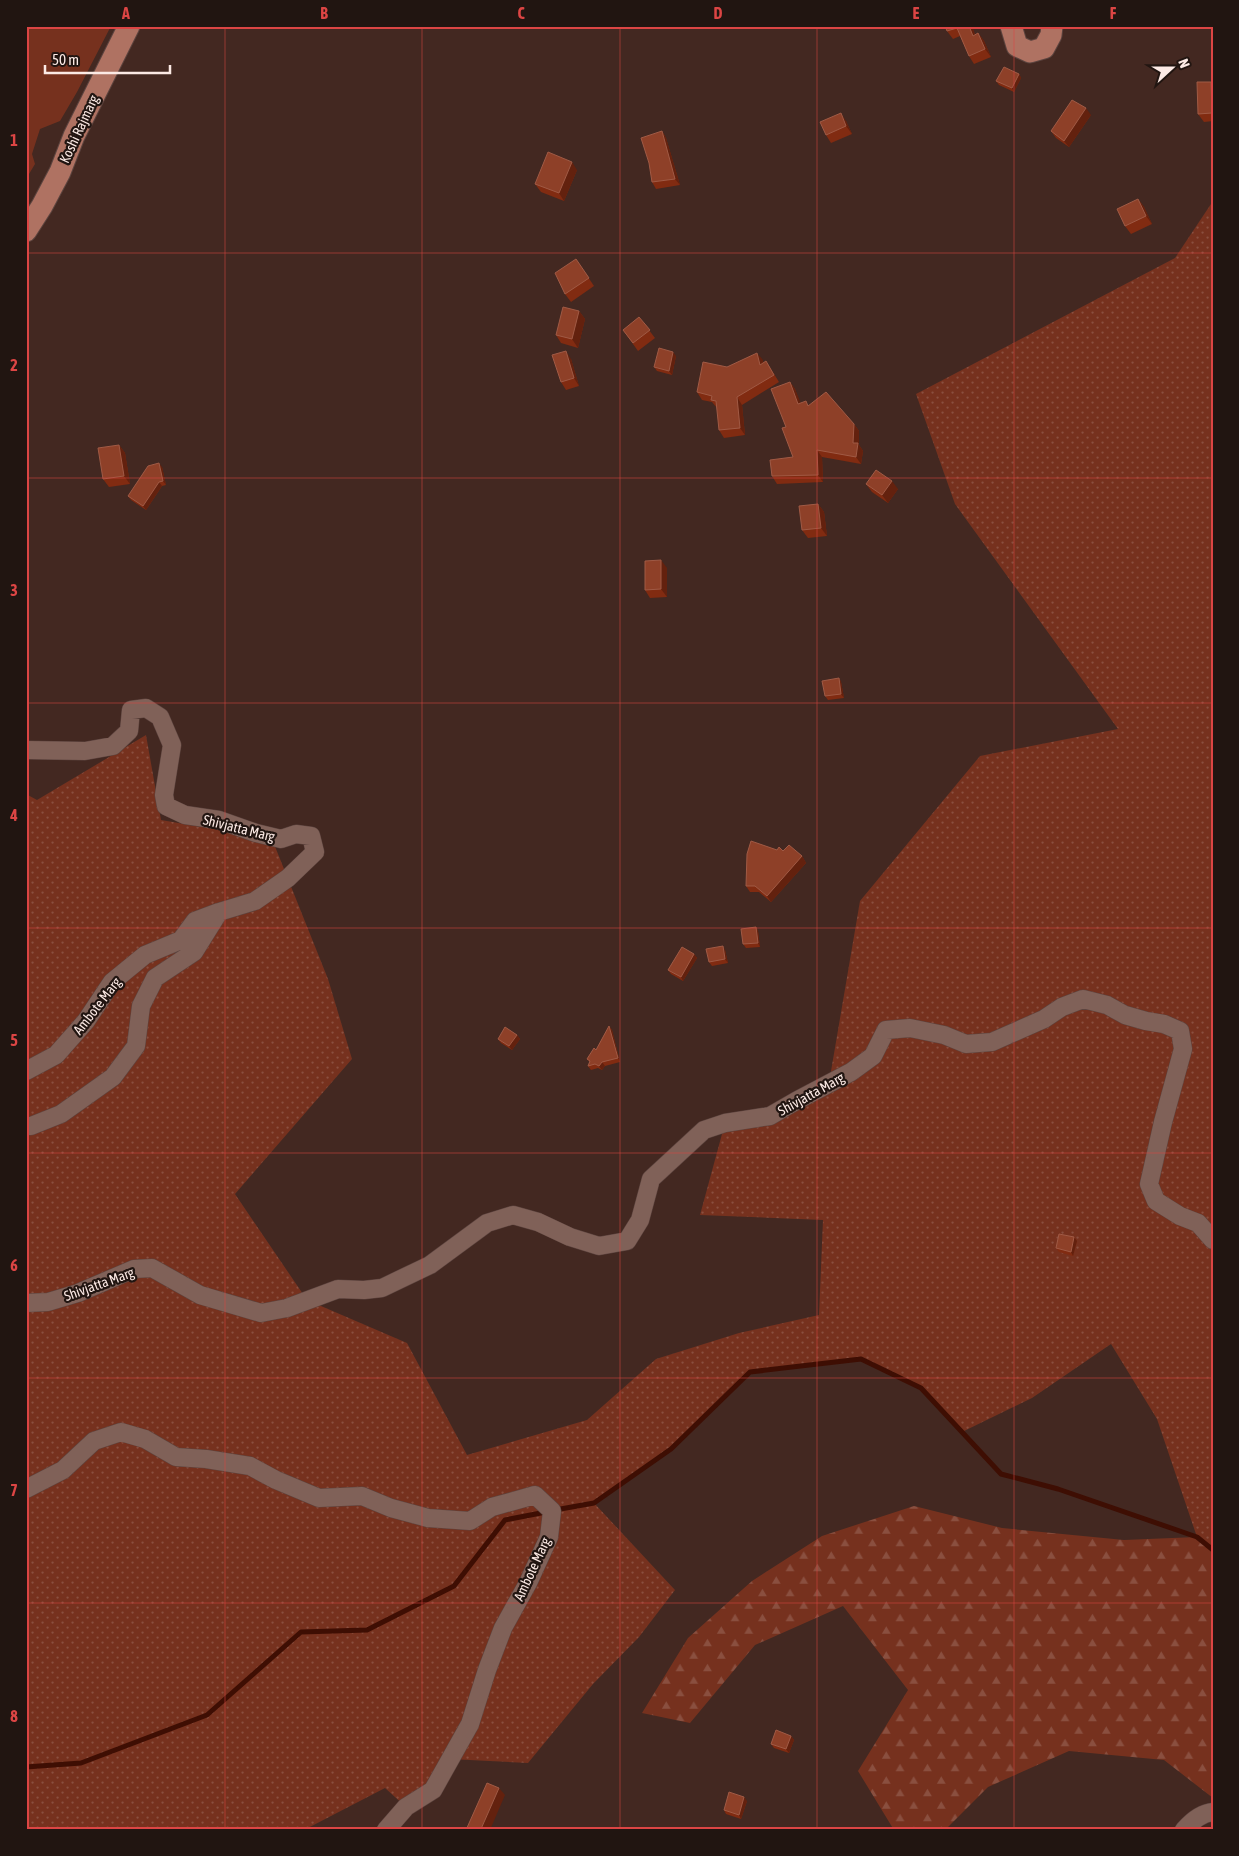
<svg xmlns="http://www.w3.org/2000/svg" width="1239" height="1856" font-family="'Asap Condensed',sans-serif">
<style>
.grass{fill:url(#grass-dots)}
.forest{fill:url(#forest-firs)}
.park{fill:#76311e}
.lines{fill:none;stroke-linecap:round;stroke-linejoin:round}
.stream{stroke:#3e0e03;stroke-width:5}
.minor-casing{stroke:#5c443f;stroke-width:19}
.major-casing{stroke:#5c443f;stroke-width:23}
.minor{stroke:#806158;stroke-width:18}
.major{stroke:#af7262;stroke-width:21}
.wall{fill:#812b11}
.shaded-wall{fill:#63210e}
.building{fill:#8e4028;stroke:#a05a45}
.grid{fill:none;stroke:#dc4544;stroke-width:1;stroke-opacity:0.55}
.labels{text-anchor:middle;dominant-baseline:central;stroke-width:4.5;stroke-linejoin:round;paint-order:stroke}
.street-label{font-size:14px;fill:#fceae5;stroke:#211511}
.neatline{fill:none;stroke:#dc4544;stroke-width:2}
.grid-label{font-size:16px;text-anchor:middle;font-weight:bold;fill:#dc4544}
</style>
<defs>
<pattern id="grass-dots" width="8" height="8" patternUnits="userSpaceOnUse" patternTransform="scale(1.25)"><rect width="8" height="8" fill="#76311e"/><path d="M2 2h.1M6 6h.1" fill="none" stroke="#8a4f3f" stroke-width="1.8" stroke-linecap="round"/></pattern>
<pattern id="forest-firs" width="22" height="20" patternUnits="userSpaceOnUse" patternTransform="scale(1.25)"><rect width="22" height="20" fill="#76311e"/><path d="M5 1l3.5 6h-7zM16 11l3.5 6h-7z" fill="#8a4f3f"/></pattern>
</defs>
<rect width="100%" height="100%" fill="#432821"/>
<!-- grass -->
<path class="grass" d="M1213,201V1550L1197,1537L1157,1419L1111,1344L1032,1398L962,1432L921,1388L861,1359L750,1372L671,1449L594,1503L675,1590L639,1637L593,1684L528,1763L449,1759L406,1807L385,1788L304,1830H26V794L37,800L146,735L161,820L272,839L328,979L352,1059L235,1194L307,1300L407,1343L467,1455L587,1420L656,1359L739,1333L819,1315L823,1220L700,1215L725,1123L770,1116L829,1083L860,901L980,756L1118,729L955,504L916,394L1175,258Z"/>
<!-- forest -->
<path class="forest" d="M914,1506L1002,1528L1124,1540L1197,1537L1213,1550V1798L1164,1760L1069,1751L988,1787L945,1830H894L858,1771L908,1690L843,1606L755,1645L690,1723L642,1713L688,1638L752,1581L822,1536Z"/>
<!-- park -->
<path class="park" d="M26,26H111L77,92L60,121L40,129L32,154L35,164L26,179Z"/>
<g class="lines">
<!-- stream -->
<path class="stream" d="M555,1510L594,1503L671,1449L750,1372L861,1359L921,1388L1001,1474L1058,1489L1197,1537L1213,1550
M26,1767L81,1763L207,1715L301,1632L367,1630L454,1586L505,1520L546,1512"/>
<!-- minor casing -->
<g class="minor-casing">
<path id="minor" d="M26,750L85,751L113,746L129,731L131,710L146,708L160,717L172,745L164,795L166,806L185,815L219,820L256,833L281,839L296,834L311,836L315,852L288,878L255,901L219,912L194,952L155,978L141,1006L136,1046L113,1077L61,1114L31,1126H26
M26,1071L56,1055L86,1021L112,982L145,955L181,940L195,921L219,912
M26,1303L48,1302L78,1293L134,1269L152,1268L200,1295L261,1313L287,1308L338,1289L364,1290L382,1288L430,1265L487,1223L513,1215L538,1222L570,1237L599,1246L627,1241L640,1220L651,1179L704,1130L725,1123L770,1116L796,1101L851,1072L873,1056L886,1030L910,1028L944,1035L966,1044L992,1042L1044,1019L1062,1007L1083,999L1107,1005L1125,1015L1146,1021L1164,1024L1180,1031L1183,1049L1163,1122L1149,1184L1156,1201L1180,1216L1198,1223L1213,1240
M26,1489L63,1470L94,1441L121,1432L145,1439L176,1457L206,1459L250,1466L276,1480L319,1498L362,1496L391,1508L428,1518L470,1521L492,1507L535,1495L552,1511L549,1537L528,1583L503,1628L487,1670L470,1724L433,1790L406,1807L386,1830
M1184,1830C1191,1822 1202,1813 1213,1812"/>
</g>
<!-- major casing -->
<g class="major-casing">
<path id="major" d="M1011,26L1017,46L1030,52L1044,48L1051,35L1052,26
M26,231L42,206L60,172L74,136L129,26"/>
</g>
<!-- minor -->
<use href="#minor" class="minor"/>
<!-- major -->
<use href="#major" class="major"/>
</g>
<!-- wall -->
<path class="wall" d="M945,26H972L975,35L978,33L984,41L991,57L974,64L969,56L960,36L953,39L947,31Z
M1019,74L1021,78L1014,92L999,85L996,81Z
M1211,82L1213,85V121L1204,122L1198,114Z
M1091,115L1069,147L1056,138L1051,131Z
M846,121L852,134L831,143L826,135Z
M662,131L666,138L680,185L656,189L652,182L649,163Z
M577,170L564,201L541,192L535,184Z
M1138,199L1144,207L1152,224L1131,234L1125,226Z
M576,259L594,286L571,302L565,294Z
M579,311L585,319L578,348L561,343L556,335Z
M639,317L655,338L638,351L623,330Z
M676,356L672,375L657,371L654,367Z
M571,359L579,386L566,390L561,382Z
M763,360V363L766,361L779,382L742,405L745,435L724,438L719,430L717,408L712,402L702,400L697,392L727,367Z
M790,382L795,389L800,403L809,405L854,424L859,431V445L863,451L861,464L822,457L823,482L777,484L772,476L793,457L786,427Z
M119,445L125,453L130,484L109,487L103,479Z
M162,467L166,485L162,486L146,510L131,500L128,496Z
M866,484L898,489L888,503L872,492Z
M818,504L824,512L827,536L808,538L802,530Z
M667,568V597L650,598L645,590Z
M839,678L841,682L844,698L828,700L825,696Z
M783,851L802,856L806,863L771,902L759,892H750L746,886Z
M756,927L758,931L760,947L746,948L743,944Z
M725,950L728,963L712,966L709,962Z
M694,954L697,958L683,981L671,974L668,970Z
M609,1026L612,1030L620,1062L605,1066L602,1070L598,1068L591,1070L588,1066L590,1062L587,1059L596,1050Z
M517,1035L520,1039L512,1050L501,1043L498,1039Z
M1074,1237L1077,1241L1073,1256L1059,1252L1056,1248Z
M791,1736L794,1740L789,1753L774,1748L771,1744Z
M747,1801L741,1819L726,1814L724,1810Z"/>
<!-- shaded-wall -->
<path class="shaded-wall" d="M969,26H972L978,43L973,36Z
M978,33L984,41L991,57L985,49Z
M1019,74L1021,78L1014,92L1012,88Z
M1211,82L1213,85V115L1212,113Z
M1086,108L1091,115L1069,147L1064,141Z
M841,113L846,121L852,134L846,126Z
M662,131L666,138L680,185L675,179Z
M572,162L577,170L564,201L559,193Z
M1138,199L1144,207L1152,224L1146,216Z
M579,311L585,319L578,348L572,339Z
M566,351L571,359L579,386L574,378Z
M673,352L676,356L672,375L669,371Z
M757,353L763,360L765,372L760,365Z
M790,382L795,389L804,411L798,404Z
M737,397L742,405L745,435L740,428Z
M854,424L859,431V445L863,451L861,464L856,457L853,443Z
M119,445L125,453L130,484L124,476Z
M817,450L822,457L823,482L818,475Z
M159,463L162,467L166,485L163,481Z
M892,481L898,489L888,503L882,495Z
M159,482L162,486L146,510L143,506Z
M818,504L824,512L827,536L821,528Z
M661,560L667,568V597L661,589Z
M839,678L841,682L844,698L841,694Z
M802,856L806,863L771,902L767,896Z
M756,927L758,931L760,947L758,943Z
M723,946L725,950L728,963L725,959Z
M694,954L697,958L683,981L681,977Z
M609,1026L612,1030L620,1062L618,1058Z
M517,1035L520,1039L512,1050L509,1046Z
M602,1062L605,1066L602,1070L599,1066Z
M1074,1237L1077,1241L1073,1256L1071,1252Z
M791,1736L794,1740L789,1753L786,1749Z
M499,1788L505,1795L490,1830H482L481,1829Z
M744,1797L747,1801L741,1819L739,1815Z"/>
<!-- building -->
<path class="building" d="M945,26H969L973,36L978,33L985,49L969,56L957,28L947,31Z
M1004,67L1019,74L1012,88L996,81Z
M1197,82H1211L1212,113L1198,114Z
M1072,100L1086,108L1064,141L1051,131Z
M841,113L846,126L826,135L820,122Z
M662,131L675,179L652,182L649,163L641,138Z
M548,152L572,162L559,193L535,184Z
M1138,199L1146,216L1125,226L1117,209Z
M576,259L589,278L565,294L555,273Z
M563,307L579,311L572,339L556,335Z
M639,317L650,330L633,343L623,330Z
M659,348L673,352L669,371L654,367Z
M566,351L574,378L561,382L552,355Z
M757,353L760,365L766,361L774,375L737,397L740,428L719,430L716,401L711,400L712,396L697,392L703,362L727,367Z
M790,382L798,404L806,401L808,406L826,392L854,424L853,443H858L856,457L817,450L818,475L772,476L770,460L793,457L782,428L786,427L771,389Z
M119,445L124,476L103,479L98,448Z
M159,463L163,481L159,482L143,506L128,496L148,466Z
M876,470L892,481L882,495L866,484Z
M818,504L821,528L802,530L799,506Z
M661,560V589L645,590V561Z
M839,678L841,694L825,696L822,681Z
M751,841L777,850L779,847L783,851L789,845L802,856L767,896L755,886H746L747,854Z
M756,927L758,943L743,944L741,929Z
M723,946L725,959L709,962L706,949Z
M682,947L694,954L681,977L668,970Z
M609,1026L618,1058L602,1062L599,1066L595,1064L588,1066L590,1061L587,1059L594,1048L596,1050Z
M505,1027L517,1035L509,1046L498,1039Z
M1059,1234L1074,1237L1071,1252L1056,1248Z
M776,1730L791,1736L786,1749L771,1744Z
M487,1783L499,1788L481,1829L483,1830H466Z
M729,1792L744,1797L739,1815L724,1810Z"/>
<!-- grid -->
<path class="grid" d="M225,26V1830M422,26V1830M620,26V1830M817,26V1830M1014,26V1830M26,253H1213M26,478H1213M26,703H1213M26,928H1213M26,1153H1213M26,1378H1213M26,1603H1213"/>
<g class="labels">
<!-- street labels -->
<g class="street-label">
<text transform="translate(79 129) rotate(-65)">Koshi Rajmarg</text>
<text transform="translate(239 828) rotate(14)">Shivjatta Marg</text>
<text transform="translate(97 1006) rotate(-52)">Ambote Marg</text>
<text transform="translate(811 1094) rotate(-29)">Shivjatta Marg</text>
<text transform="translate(99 1284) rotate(-20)">Shivjatta Marg</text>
<text transform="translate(532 1569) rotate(-65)">Ambote Marg</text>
</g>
</g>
<!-- border -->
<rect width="1239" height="1856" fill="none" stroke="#211511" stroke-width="55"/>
<!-- north arrow -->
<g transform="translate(1172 68) rotate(69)" stroke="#211511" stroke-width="4" paint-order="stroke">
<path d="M0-4L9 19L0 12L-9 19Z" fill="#fceae5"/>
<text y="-8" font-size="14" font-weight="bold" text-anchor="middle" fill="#fceae5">N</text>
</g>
<!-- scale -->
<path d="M45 65v8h125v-8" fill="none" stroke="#fceae5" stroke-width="2.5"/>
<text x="52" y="65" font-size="15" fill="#fceae5" stroke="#211511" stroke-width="4" paint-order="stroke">50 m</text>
<rect x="28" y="28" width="1184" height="1800" class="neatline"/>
<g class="grid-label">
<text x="126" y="19">A</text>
<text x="324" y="19">B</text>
<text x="521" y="19">C</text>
<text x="718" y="19">D</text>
<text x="916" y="19">E</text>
<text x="1113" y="19">F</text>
<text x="14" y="146">1</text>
<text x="14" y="371">2</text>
<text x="14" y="596">3</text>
<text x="14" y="821">4</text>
<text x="14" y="1046">5</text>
<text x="14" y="1271">6</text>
<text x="14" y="1496">7</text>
<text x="14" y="1722">8</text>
</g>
</svg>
